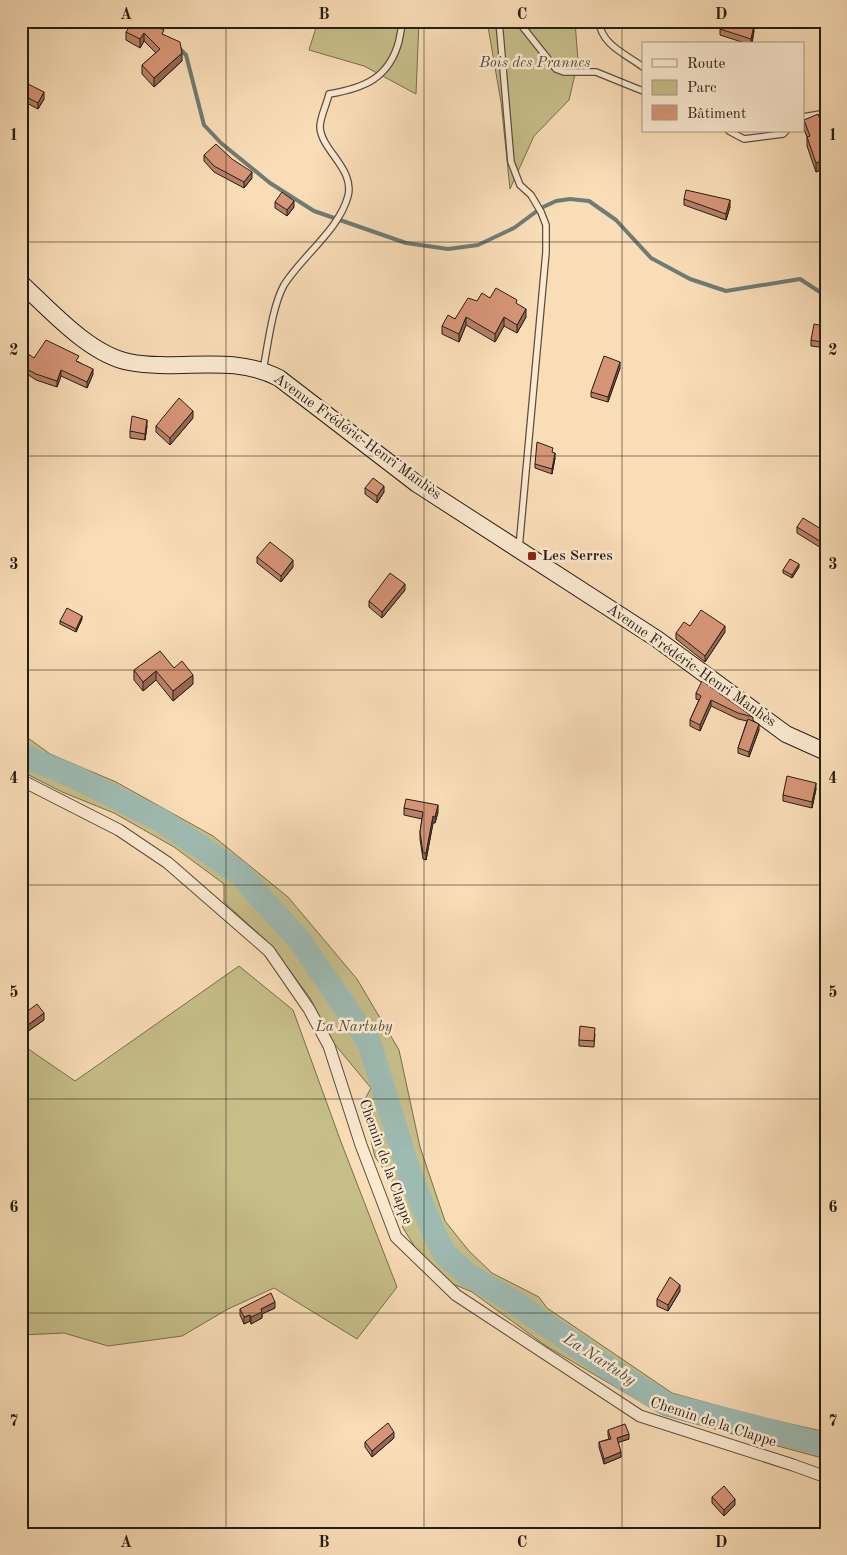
<svg xmlns="http://www.w3.org/2000/svg" width="847" height="1555" font-family="'Old Standard TT',serif">
<style>
.green{fill:#c6be89;stroke:#766e4e}
.lines{fill:none;stroke-linecap:round;stroke-linejoin:round}
.stream{stroke:#6e7c73;stroke-width:4}
.river{stroke:#9ebbb2;stroke-width:24}
.lane-casing{stroke:#5c4d3d;stroke-width:8}
.street-casing{stroke:#5c4d3d;stroke-width:13}
.secondary-casing{stroke:#271d14;stroke-width:18}
.lane{stroke:#fbe9d0;stroke-width:5.5}
.street{stroke:#fbe9d0;stroke-width:11}
.secondary{stroke:#fbe9d0;stroke-width:16}
.wall{fill:#b88067;stroke:#271d14}
.shaded-wall{fill:#966854;stroke:#271d14}
.building{fill:#d69578;stroke:#271d14}
.grid{fill:none;stroke:#271d14;stroke-width:1;stroke-opacity:0.55}
.poi-dot{fill:#8f2418;stroke:#fbe9d0;stroke-width:2}
.labels{text-anchor:middle;dominant-baseline:central;stroke-width:5;stroke-linejoin:round;paint-order:stroke}
.park-label{font-size:15px;font-style:italic;fill:#574d37;stroke:#fbe9d0}
.street-label{font-size:15px;fill:#271d14;stroke:#fbe9d0}
.poi-label{font-size:15px;font-weight:bold;fill:#271d14;stroke:#fbe9d0;text-anchor:start}
.water-label{font-size:16px;font-style:italic;fill:#4b4c43;stroke:#fbe9d0}
.neatline{fill:none;stroke:#271d14;stroke-width:2}
.grid-label{font-size:16px;text-anchor:middle;font-weight:bold;fill:#271d14}
</style>
<rect width="100%" height="100%" fill="#f9ddb7"/>
<filter id="stains"><feTurbulence type="fractalNoise" baseFrequency=".004" numOctaves="4"/><feColorMatrix values="0 0 0 0 .2 0 0 0 0 .09 0 0 0 0 .02 0 0 0 .5 -.17"/></filter>
<radialGradient id="worn" r=".72"><stop offset=".6" stop-color="#630" stop-opacity="0"/><stop offset="1" stop-color="#630" stop-opacity=".3"/></radialGradient>
<!-- green -->
<path class="green" d="M318,21H419L416,94L364,66L309,50Z
M487,21H575L578,61L569,100L534,136L510,189L501,102Z
M21,733L50,754L116,782L213,836L288,897L357,979L399,1050L420,1147L445,1221L469,1251L492,1273L539,1297L547,1308L672,1393L755,1416L826,1432V1459L663,1415L546,1346L472,1292L446,1281L423,1260L403,1228L392,1181L375,1157L362,1104L371,1088L332,1041L310,998L271,945L224,902V884L174,847L114,813L62,792L21,771Z
M239,966L293,1010L341,1142L397,1287L357,1339L274,1288L228,1309L182,1336L108,1346L64,1333L21,1335V1044L75,1081Z"/>
<g class="lines">
<!-- stream -->
<path class="stream" d="M178,47L186,55L204,125L221,143L270,183L314,211L406,243L448,249L478,245L514,228L541,208L556,201L570,199L589,201L616,220L651,258L690,279L726,291L800,279L826,296"/>
<!-- river -->
<path class="river" d="M21,753L28,758L77,778L162,821L239,873L300,941L369,1042L409,1172L433,1231L444,1253L468,1275L511,1300L614,1372L666,1404L826,1445"/>
<!-- lane casing -->
<g class="lane-casing">
<path id="lane" d="M499,21L511,162L520,185L531,195L541,212L546,225V252L519,548
M518,21L556,69L564,72H596L643,91
M599,21C601,45 626,54 643,67
M803,117L826,113
M729,131L744,139L783,134L786,131
M263,370C268,345 272,307 284,285C302,256 339,230 348,196C355,169 321,150 320,127C320,117 327,104 329,94C365,88 389,78 399,41C400,34 402,28 402,21"/>
</g>
<!-- street casing -->
<g class="street-casing">
<path id="street" d="M21,780L119,830L168,863L269,951L309,1009L329,1046L361,1145L396,1237L456,1295L640,1416L793,1465L826,1477"/>
</g>
<!-- secondary casing -->
<g class="secondary-casing">
<path id="secondary" d="M21,283C49,309 90,355 129,362C181,372 230,353 279,378L417,484L657,639L786,734L826,752"/>
</g>
<!-- lane -->
<use href="#lane" class="lane"/>
<!-- street -->
<use href="#street" class="street"/>
<!-- secondary -->
<use href="#secondary" class="secondary"/>
</g>
<!-- wall -->
<path class="wall" d="M140,25L164,35L182,61L154,87L142,74V65L156,53L144,41L140,48L126,40V32Z
M720,29L754,31L752,44H748L720,35Z
M21,88L44,99L38,109L21,100Z
M804,120L826,134V168L816,172L807,146V137L804,129Z
M204,155L252,178L244,188L214,172L204,161Z
M684,199L730,207L726,220L684,205Z
M275,202L294,207L287,216L275,208Z
M490,298L517,304L526,317L517,333L504,326L495,342L466,325L459,342L442,334V326Z
M824,328H826V348L811,346V340Z
M34,358L79,362L93,374L87,388L61,376L57,387L36,380L27,374V371L21,367V361Z
M620,368L608,402L591,397V392Z
M193,418L170,445L156,432V426Z
M147,426L145,440L130,438V431Z
M555,458L552,474L535,468V464Z
M365,488L384,492L377,503L365,494Z
M797,527L826,532V551L797,533Z
M257,557L293,567L281,582L257,563Z
M799,567L792,578L783,573V570Z
M405,590L382,618L369,607V601Z
M82,619L76,632L60,624V621Z
M690,626L725,632L705,662L676,639V633Z
M174,668L193,684L173,701L156,680L143,691L134,680V670Z
M696,693L753,717V722L759,730L749,757L738,753V748L747,721L738,719L711,706L700,731L690,726V720L699,700L696,699Z
M816,789L812,808L783,801V795Z
M404,808L438,812L435,823H433L426,860L423,859L420,839V832L422,819L404,815Z
M21,1016L44,1020L24,1034L21,1030Z
M595,1034L594,1047L579,1046V1040Z
M680,1291L668,1311L657,1306V1299Z
M275,1308L262,1314V1318L251,1324L250,1321L244,1324L240,1315V1309Z
M608,1430L629,1439L618,1442L621,1457L604,1464L599,1447V1442L609,1439L608,1435Z
M394,1438L372,1457L365,1447V1442Z
M712,1497L735,1505L724,1516L712,1503Z"/>
<!-- shaded-wall -->
<path class="shaded-wall" d="M754,25V31L751,44V39Z
M144,33V41L140,48V39Z
M182,53V61L154,87V78Z
M44,92V99L38,109V103Z
M826,159V168L816,172V163Z
M252,172V178L244,188V182Z
M730,200V207L726,220V214Z
M294,201V207L287,216V210Z
M526,309V317L517,333V325Z
M466,317V325L459,342V334Z
M504,317V326L495,342V334Z
M620,362V368L608,402V397Z
M93,369V374L87,388V382Z
M61,370V376L57,387V381Z
M193,411V418L170,445V438Z
M147,420V426L145,440V434Z
M555,453V458L552,474V469Z
M384,486V492L377,503V496Z
M293,560V567L281,582V576Z
M799,564V567L792,578V575Z
M405,584V590L382,618V612Z
M82,616V619L76,632V629Z
M725,626V632L705,662V656Z
M156,671V680L143,691V682Z
M193,675V684L173,701V691Z
M711,700V706L700,731V725Z
M759,724V730L749,757V752Z
M816,783V789L812,808V802Z
M438,805V812L435,823V817Z
M433,816V823L426,860V853Z
M44,1013V1020L24,1034V1028Z
M680,1285V1291L668,1311V1305Z
M275,1302V1308L262,1314V1318L251,1324V1317L261,1309Z
M250,1315V1321L244,1324V1317Z
M394,1432V1438L372,1457V1451Z
M629,1434V1439L617,1443V1438Z
M621,1452V1457L604,1464V1459Z
M735,1499V1505L724,1516V1510Z"/>
<!-- building -->
<path class="building" d="M133,21L140,25L143,21H147L164,30L162,34L180,42L182,53L154,78L142,65L160,49L144,33L140,39L126,32Z
M722,21H742L754,25L751,39L720,29Z
M24,82L44,92L38,103L21,94V88Z
M818,114L826,134V159L816,163L807,137L810,136L804,120Z
M216,144L232,159L252,172L244,182L214,166L204,155Z
M686,190L730,200L726,214L684,199Z
M282,192L294,201L287,210L275,202Z
M496,288L517,300L516,303L526,309L517,325L504,317L495,334L466,317L459,334L442,326L448,315L455,319L468,298L477,301L482,293L490,298Z
M814,324L824,326V328H826V343L811,340Z
M46,340L79,356L76,361L93,369L87,382L61,370L57,381L36,374L27,369L28,367L21,361L27,353L34,358Z
M604,356L620,362L608,397L591,392Z
M179,398L193,411L170,438L156,426Z
M132,416L147,420L145,434L130,431Z
M537,442L553,448L552,452L555,453L552,469L535,464Z
M373,478L384,486L377,496L365,488Z
M803,518L826,532V545L797,527Z
M270,542L293,560L281,576L257,557Z
M790,559L799,564L792,575L783,570Z
M390,573L405,584L382,612L369,601Z
M67,608L82,616L76,629L60,621Z
M701,610L725,626L705,656L676,633L684,622L690,626Z
M160,651L174,668L182,661L193,675L173,691L156,671L143,682L134,670Z
M702,681L753,717L738,713L711,700L700,725L690,720L701,696L696,693Z
M748,719L759,724L749,752L738,748Z
M787,776L816,783L812,802L783,795Z
M406,799L438,805L435,817L433,816L426,853H423L420,832L423,812L404,808Z
M37,1004L44,1013L24,1028L21,1024V1016Z
M580,1026L595,1028L594,1041L579,1040Z
M670,1277L680,1285L668,1305L657,1299Z
M271,1293L275,1302L261,1309L262,1312L251,1317L250,1315L244,1317L240,1309Z
M388,1423L394,1432L372,1451L365,1442Z
M625,1424L629,1434L617,1438L621,1452L604,1459L599,1442L611,1439L608,1430Z
M724,1486L735,1499L724,1510L712,1497Z"/>
<!-- grid -->
<path class="grid" d="M226,21V1534M424,21V1534M622,21V1534M21,242H826M21,456H826M21,670H826M21,885H826M21,1099H826M21,1313H826"/>
<!-- markers -->
<rect class="poi-dot" x="527" y="551" width="10" height="10" rx="2.5"/>
<g class="labels">
<!-- park labels -->
<g class="park-label">
<text x="535" y="63">Bois des Prannes</text>
<text x="354" y="1027">La Nartuby</text>
</g>
<!-- street labels -->
<g class="street-label">
<text transform="translate(357 437) rotate(36)">Avenue Frédéric-Henri Manhès</text>
<text transform="translate(691 666) rotate(35)">Avenue Frédéric-Henri Manhès</text>
<text transform="translate(385 1162) rotate(70)">Chemin de la Clappe</text>
<text transform="translate(713 1423) rotate(18)">Chemin de la Clappe</text>
</g>
<!-- poi labels -->
<g class="poi-label">
<text x="542" y="556">Les Serres</text>
</g>
<!-- water labels -->
<g class="water-label">
<text transform="translate(599 1360) rotate(33)">La Nartuby</text>
</g>
</g>
<!-- margin -->
<rect width="847" height="1555" fill="none" stroke="#f9ddb7" stroke-width="55"/>
<!-- legend -->
<rect x="642" y="42" width="162" height="90" fill="#fbe9d0" stroke="#a69785"/>
<rect x="652" y="59" width="25" height="8" fill="#fbe9d0" stroke="#a69785"/>
<text x="687" y="68" font-size="15" fill="#271d14">Route</text>
<rect x="652" y="80" width="25" height="15" fill="#c6be89" stroke="#a69785"/>
<text x="687" y="92" font-size="15" fill="#271d14">Parc</text>
<rect x="652" y="105" width="25" height="15" fill="#d69578" stroke="#a69785"/>
<text x="687" y="118" font-size="15" fill="#271d14">Bâtiment</text>
<rect x="28" y="28" width="792" height="1500" class="neatline"/>
<g class="grid-label">
<text x="126" y="19">A</text>
<text x="324" y="19">B</text>
<text x="522" y="19">C</text>
<text x="721" y="19">D</text>
<text x="14" y="140">1</text>
<text x="833" y="140">1</text>
<text x="14" y="355">2</text>
<text x="833" y="355">2</text>
<text x="14" y="569">3</text>
<text x="833" y="569">3</text>
<text x="14" y="783">4</text>
<text x="833" y="783">4</text>
<text x="14" y="997">5</text>
<text x="833" y="997">5</text>
<text x="14" y="1212">6</text>
<text x="833" y="1212">6</text>
<text x="14" y="1426">7</text>
<text x="833" y="1426">7</text>
<text x="126" y="1547">A</text>
<text x="324" y="1547">B</text>
<text x="522" y="1547">C</text>
<text x="721" y="1547">D</text>
</g>
<rect width="100%" height="100%" filter="url(#stains)"/>
<rect width="100%" height="100%" fill="url(#worn)"/>
</svg>
